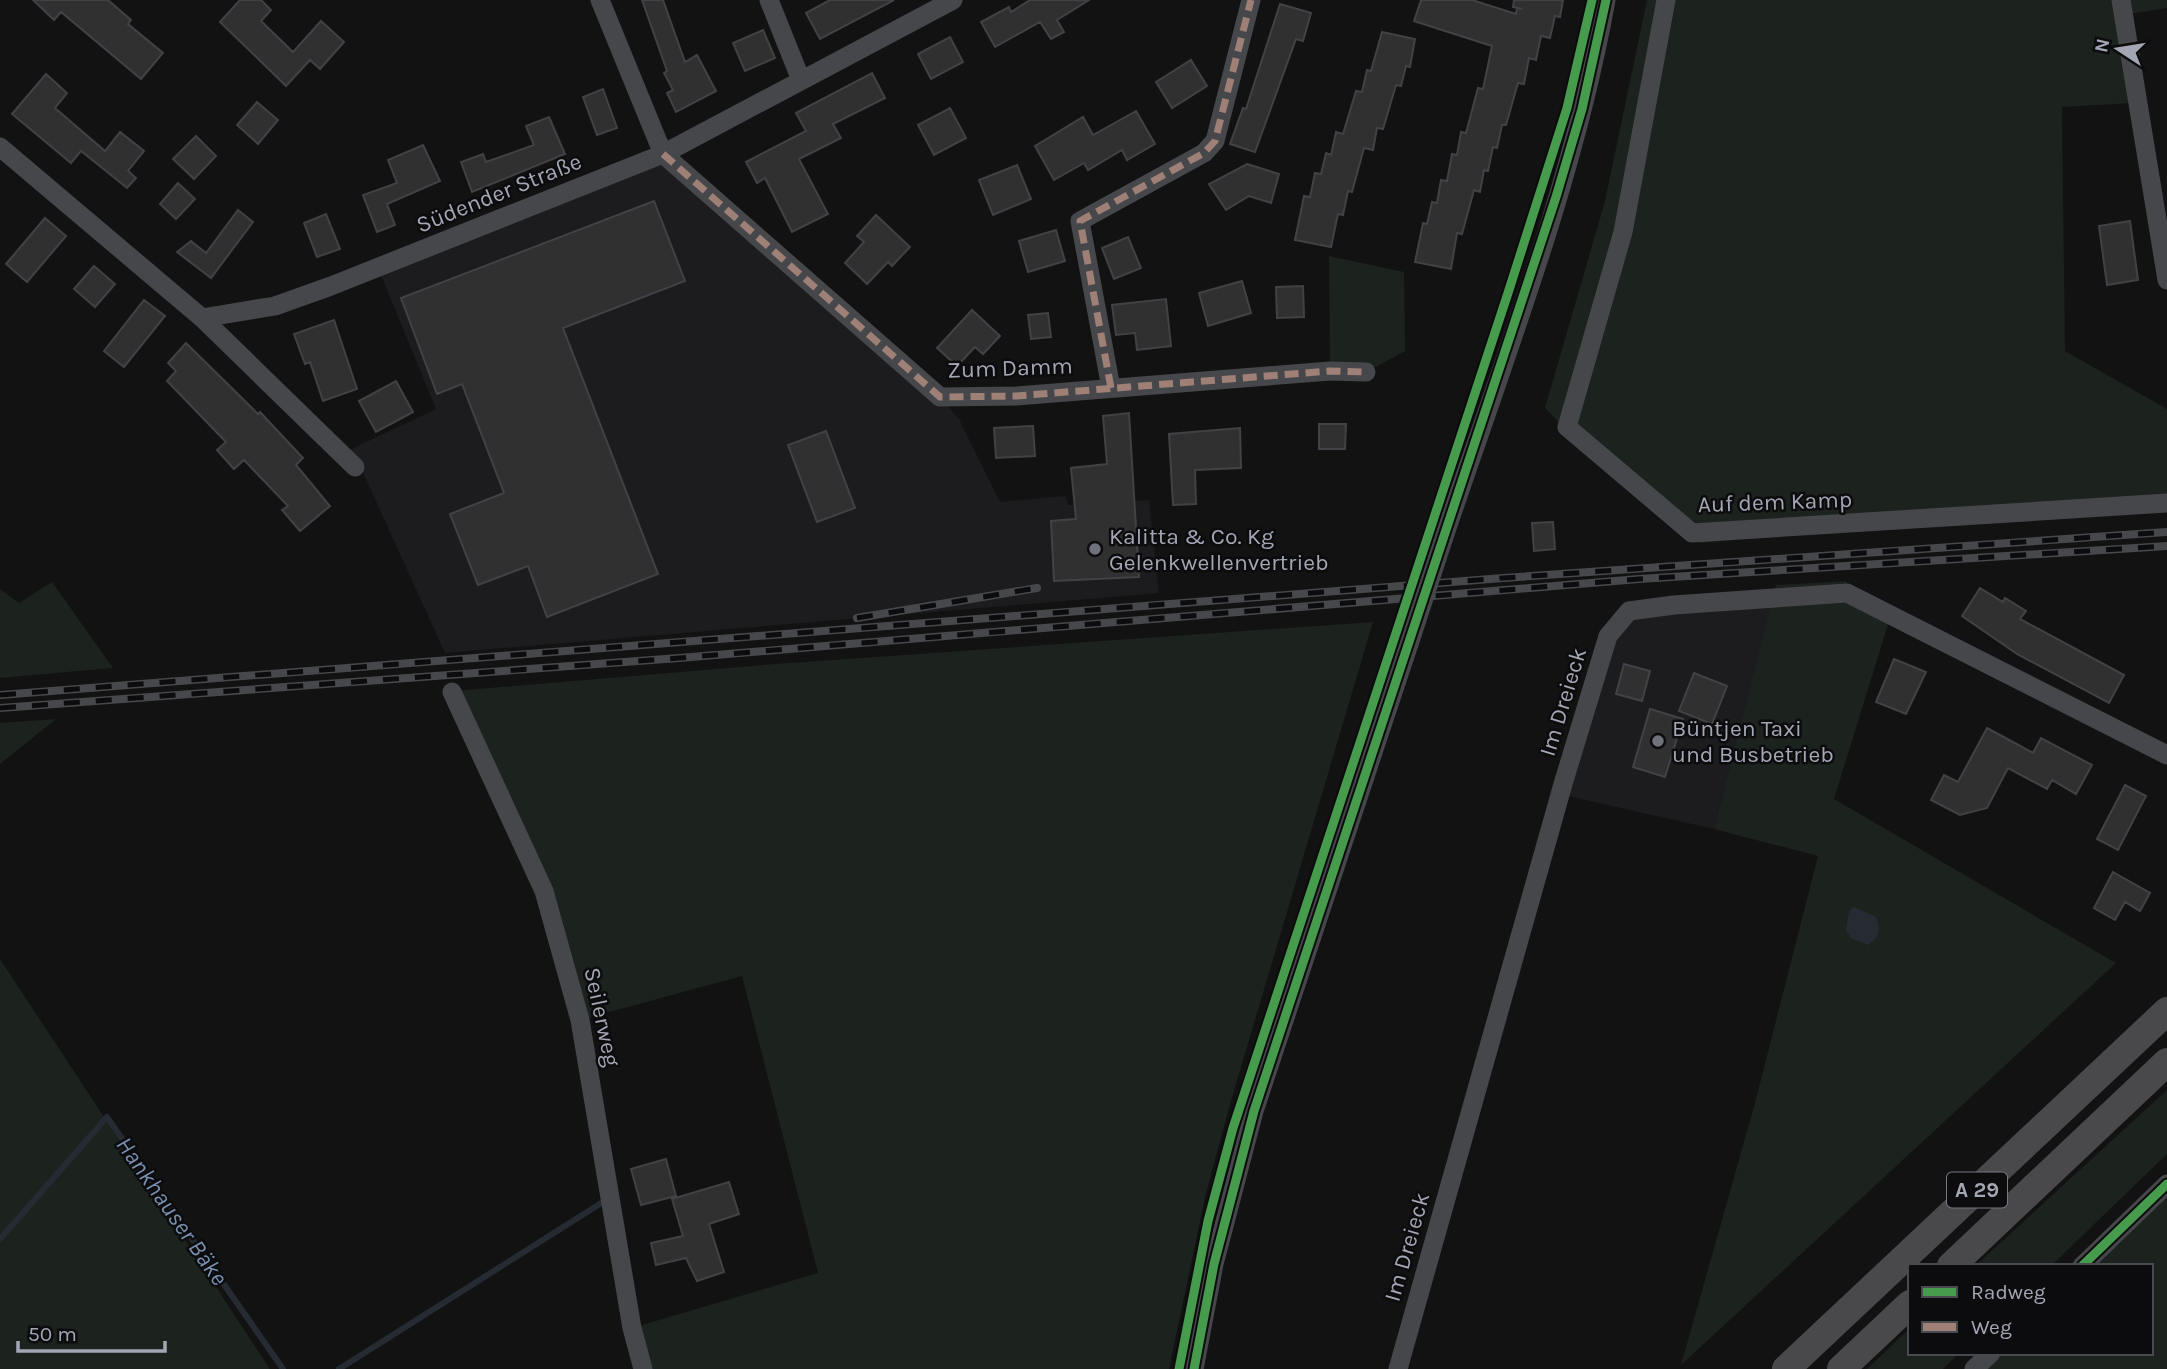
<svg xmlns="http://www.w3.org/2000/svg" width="2167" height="1369" font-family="Karla,sans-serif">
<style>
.built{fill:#1c1c1e}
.green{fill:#1c221d}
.water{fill:#262b33}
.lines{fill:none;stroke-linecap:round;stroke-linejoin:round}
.stream{stroke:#262b33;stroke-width:6}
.building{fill:#303031;stroke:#424246;stroke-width:2}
.minor{stroke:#46474b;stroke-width:19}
.highway{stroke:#49494c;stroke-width:28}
.rail-casing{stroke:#47484b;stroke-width:8}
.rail{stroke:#0c0c0e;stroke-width:5;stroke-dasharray:16;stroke-linecap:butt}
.minor-bridge{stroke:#46474b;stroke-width:19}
.quiet{stroke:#9e8076;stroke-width:7;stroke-dasharray:14 7;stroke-linecap:butt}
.cycleway-casing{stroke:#0c0c0e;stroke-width:13}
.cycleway{stroke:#469c4c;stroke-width:9}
.poi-dot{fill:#70727b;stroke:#0c0c0e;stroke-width:2.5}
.labels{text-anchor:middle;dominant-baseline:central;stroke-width:5;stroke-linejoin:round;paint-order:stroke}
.shield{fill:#0c0c0e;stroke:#767882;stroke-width:2}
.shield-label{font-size:21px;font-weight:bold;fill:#a3a6b3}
.street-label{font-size:23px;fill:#a3a6b3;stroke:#0c0c0e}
.poi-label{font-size:23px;fill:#a3a6b3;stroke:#0c0c0e;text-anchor:start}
.water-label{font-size:24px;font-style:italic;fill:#798faf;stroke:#0c0c0e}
</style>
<rect width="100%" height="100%" fill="#121212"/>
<!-- built -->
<path class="built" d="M663,154L940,397L959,419L1000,502L1066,496L1068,505L1149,500L1159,593L445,653L360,466L345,452L436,409L378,268Z
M1775,591L1714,829L1568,796L1616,639L1632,602Z"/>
<!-- green -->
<path class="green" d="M1647,0H2115L2133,103L2062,107L2065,351L2167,409V503L1700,543L1564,428L1545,408L1605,201Z
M2121,0H2167V8L2123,15Z
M1329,256L1404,272L1405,351L1366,372L1330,371Z
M1847,581V593L1890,618L1834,799L2116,963L1681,1365L1755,1103L1818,856L1714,829L1776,585Z
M52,582L113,668L0,678V589L19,603Z
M1373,622L1231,1101L1206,1193L1169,1369H643L632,1328L818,1273L742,976L580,1020L568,971L454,691L775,664Z
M56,719L0,764V723Z
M0,959L270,1369H0Z
M2167,1090V1154L2051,1266H1975Z
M2167,1183V1369H1974L1990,1353H2151V1266H2081Z
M1910,1328V1353H1959L1943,1369H1867Z"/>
<!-- water -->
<path class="water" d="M1854,907L1876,917C1881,930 1880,937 1868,945L1851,938L1846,930L1849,911Z"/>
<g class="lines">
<!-- stream -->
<path class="stream" d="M0,1239L107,1117L283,1369
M339,1369L606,1200"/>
</g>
<!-- building -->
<path class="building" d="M33,0H108L131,20L128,24L163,53L141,79L61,12L54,20Z
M240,0H261L271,10L261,21L293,52L321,21L344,42L320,69L310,60L286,86L220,22Z
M642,0H663L685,62L697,55L716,91L676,112L667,93L673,90L664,73L667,71Z
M830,0H894L820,39L806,13Z
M1030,0H1089L1057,20L1064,32L1051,39L1040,22L995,47L981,22L1009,7L1011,12Z
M1421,0H1472L1516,14L1517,8L1522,9L1513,7L1514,0H1563L1560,17L1555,16L1550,38L1541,36L1536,60L1529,58L1524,84L1518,83L1506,125H1502L1497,148L1493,147L1488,171L1484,170L1480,192L1474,190L1462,234L1457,233L1451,269L1415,262L1423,223L1427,224L1432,202L1437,203L1441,180L1447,181L1452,154L1457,155L1461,132L1466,133L1478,88L1483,89L1492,46L1414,21Z
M1280,4L1311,13L1303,41L1296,39L1255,152L1230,144L1243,108L1246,109Z
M763,30L775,58L745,71L733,43Z
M1382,32L1415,39L1410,67L1406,66L1401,86L1396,85L1383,129L1377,128L1373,150L1364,148L1352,192L1348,191L1343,215L1338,214L1331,247L1295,240L1304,196L1310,197L1315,173L1321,174L1326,153L1331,155L1336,132L1343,134L1356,91L1362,92L1367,70L1371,71Z
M950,37L963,62L931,79L918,54Z
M1191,60L1207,86L1172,108L1156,82Z
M872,73L885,98L833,124L841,138L799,159L828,214L792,232L765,178L757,183L746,162L806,131L796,113Z
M46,74L67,93L55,108L105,151L120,132L144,151L128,171L136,178L127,188L81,151L71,163L12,114Z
M603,89L617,128L597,135L583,97Z
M257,102L278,120L258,144L237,125Z
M950,108L966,138L934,155L918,125Z
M1136,111L1155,144L1127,160L1122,150L1088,170L1084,163L1054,180L1035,146L1083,117L1093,135Z
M549,117L565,154L472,192L461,162L483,154L486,162L534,145L526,126Z
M196,136L216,156L194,179L173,159Z
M423,145L440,181L387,204L395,225L377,232L363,195L397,183L388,160Z
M1247,164L1279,174L1271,203L1249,196L1226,210L1209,184Z
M1017,165L1031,199L993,215L979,180Z
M178,183L195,199L176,219L160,204Z
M654,201L685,281L563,328L658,574L547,617L528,566L478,585L450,514L504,493L462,384L437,394L401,298Z
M238,210L253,222L211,278L177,252L191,241L206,253Z
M326,214L340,249L317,257L304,223Z
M876,215L910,247L892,266L888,262L867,284L845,263L864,242L857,236Z
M45,218L66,236L27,282L6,264Z
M2130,221L2138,280L2107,285L2099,226Z
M1056,230L1065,261L1028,272L1019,241Z
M1128,237L1141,268L1114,279L1102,248Z
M94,266L115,284L95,307L74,289Z
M1242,281L1251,313L1208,326L1199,293Z
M1303,286L1304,317L1277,318L1276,287Z
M1166,299L1171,346L1137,350L1135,333L1116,335L1112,305Z
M144,300L165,316L124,367L104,351Z
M972,310L1000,336L983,354L975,347L957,366L937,348Z
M1048,313L1051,337L1031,339L1028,315Z
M334,320L357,389L323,401L310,362L305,364L294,334Z
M186,343L258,414L260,412L303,458L296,465L330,506L300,531L282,510L288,506L244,460L234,469L217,450L226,442L167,381L176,371L168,363Z
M396,381L413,412L376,432L359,401Z
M1129,413L1139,577L1054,581L1051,521L1076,519L1071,468L1107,464L1103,416Z
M1319,424H1346L1345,449H1319Z
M1033,426L1035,456L996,458L994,428Z
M1240,428L1241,468L1195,470L1196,504L1173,505L1169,434Z
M826,431L855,508L817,522L788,445Z
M1553,522L1555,549L1534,551L1532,523Z
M1980,588L2003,602L2005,598L2026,611L2020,619L2124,675L2109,703L2017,654L1962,616Z
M1894,659L1926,672L1906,714L1876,702Z
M1624,664L1650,671L1642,701L1616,694Z
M1694,673L1727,686L1712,724L1679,711Z
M1650,709L1683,719L1665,777L1633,767Z
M1987,728L2033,753L2041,738L2092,765L2076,794L2052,780L2047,789L2008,768L1987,808L1960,815L1931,800L1944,775L1958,782Z
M2125,785L2146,796L2118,850L2097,839Z
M2113,872L2150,893L2140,911L2125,902L2115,920L2094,908Z
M666,1159L676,1196L641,1205L631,1169Z
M729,1182L739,1214L709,1224L724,1272L697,1281L686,1258L656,1265L651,1243L683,1236L672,1199Z"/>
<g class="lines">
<!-- minor -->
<path class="minor" d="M600,0L663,154L940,397L1016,396L1330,371L1366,372
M769,0L801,80
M1666,0L1623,232L1567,427L1692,533L2167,503
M2121,0L2167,280
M0,147L202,318L275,306L331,286L663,154L953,0
M202,318L355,467
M1111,388L1080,221L1204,153L1215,141L1251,0
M1444,537C1503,361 1573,184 1606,0
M452,692L544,891L580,1020L632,1328L643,1369
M2082,1266L2167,1184
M1194,1369L1214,1264L1254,1111L1409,644
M1398,1369L1563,784L1608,636L1629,611L1674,605L1847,593L2167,755
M1974,1369L1991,1353"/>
<!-- highway -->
<path class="highway" d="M1951,1266L2167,1062
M1786,1369L2167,1011
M1841,1369L1910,1304"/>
<!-- rail casing -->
<g class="rail-casing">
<path id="rail" d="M857,618L1037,588
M0,695L1503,578L2167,532
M0,708L679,658L1639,579L2167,546"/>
</g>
<!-- rail -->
<use href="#rail" class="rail"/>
<!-- minor-bridge -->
<path class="minor-bridge" d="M1409,644L1444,537"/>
<!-- quiet -->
<path class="quiet" d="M663,154L940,397L1016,396L1330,371L1366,372
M1111,388L1080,221L1204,153L1215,141L1251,0"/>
<!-- cycleway casing -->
<g class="cycleway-casing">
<path id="cycleway" d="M2082,1266L2167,1184
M1179,1369L1208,1221L1233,1128L1508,293L1567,108L1592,0
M1194,1369L1214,1264L1254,1111L1556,197L1582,109L1606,0"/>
</g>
<!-- cycleway -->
<use href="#cycleway" class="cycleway"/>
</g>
<!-- markers -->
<g class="poi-dot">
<circle cx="1095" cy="549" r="7"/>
<circle cx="1658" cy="741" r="7"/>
</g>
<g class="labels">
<!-- shield labels -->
<rect class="shield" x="1947" y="1172.5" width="60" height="35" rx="5"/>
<g class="shield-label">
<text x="1977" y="1190">A 29</text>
</g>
<!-- street labels -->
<g class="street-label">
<text transform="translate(499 193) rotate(-22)">Südender Straße</text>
<text transform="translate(1010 368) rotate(-2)">Zum Damm</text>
<text transform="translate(1775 502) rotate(-2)">Auf dem Kamp</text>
<text transform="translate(1563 702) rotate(-73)">Im Dreieck</text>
<text transform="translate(602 1017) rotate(78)">Seilerweg</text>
<text transform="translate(1407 1247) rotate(-74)">Im Dreieck</text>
</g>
<!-- poi labels -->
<g class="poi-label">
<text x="1109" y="536">Kalitta &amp; Co. Kg<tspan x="1109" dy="26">Gelenkwellenvertrieb</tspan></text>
<text x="1672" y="728">Büntjen Taxi<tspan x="1672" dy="26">und Busbetrieb</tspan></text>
</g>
<!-- water labels -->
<g class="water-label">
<text transform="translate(172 1211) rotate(55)">Hankhauser Bäke</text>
</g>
</g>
<!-- legend -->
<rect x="1908" y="1264" width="245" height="91" fill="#0c0c0e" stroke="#484a50" stroke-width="2"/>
<rect x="1922" y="1287" width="35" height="10" fill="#469c4c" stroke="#484a50" stroke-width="2"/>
<text x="1971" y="1299" font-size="21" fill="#a3a6b3">Radweg</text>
<rect x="1922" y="1322" width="35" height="10" fill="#9e8076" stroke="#484a50" stroke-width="2"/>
<text x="1971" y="1334" font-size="21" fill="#a3a6b3">Weg</text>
<!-- north arrow -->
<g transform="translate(2118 49) rotate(282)" stroke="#0c0c0e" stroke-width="5" paint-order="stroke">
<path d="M0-5L12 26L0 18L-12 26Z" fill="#a3a6b3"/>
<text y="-10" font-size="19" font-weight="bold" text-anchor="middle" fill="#a3a6b3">N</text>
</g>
<!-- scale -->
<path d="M18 1341v10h147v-10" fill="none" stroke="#a3a6b3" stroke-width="3.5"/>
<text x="28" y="1341" font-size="21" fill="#a3a6b3" stroke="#0c0c0e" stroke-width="5" paint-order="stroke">50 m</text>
</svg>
